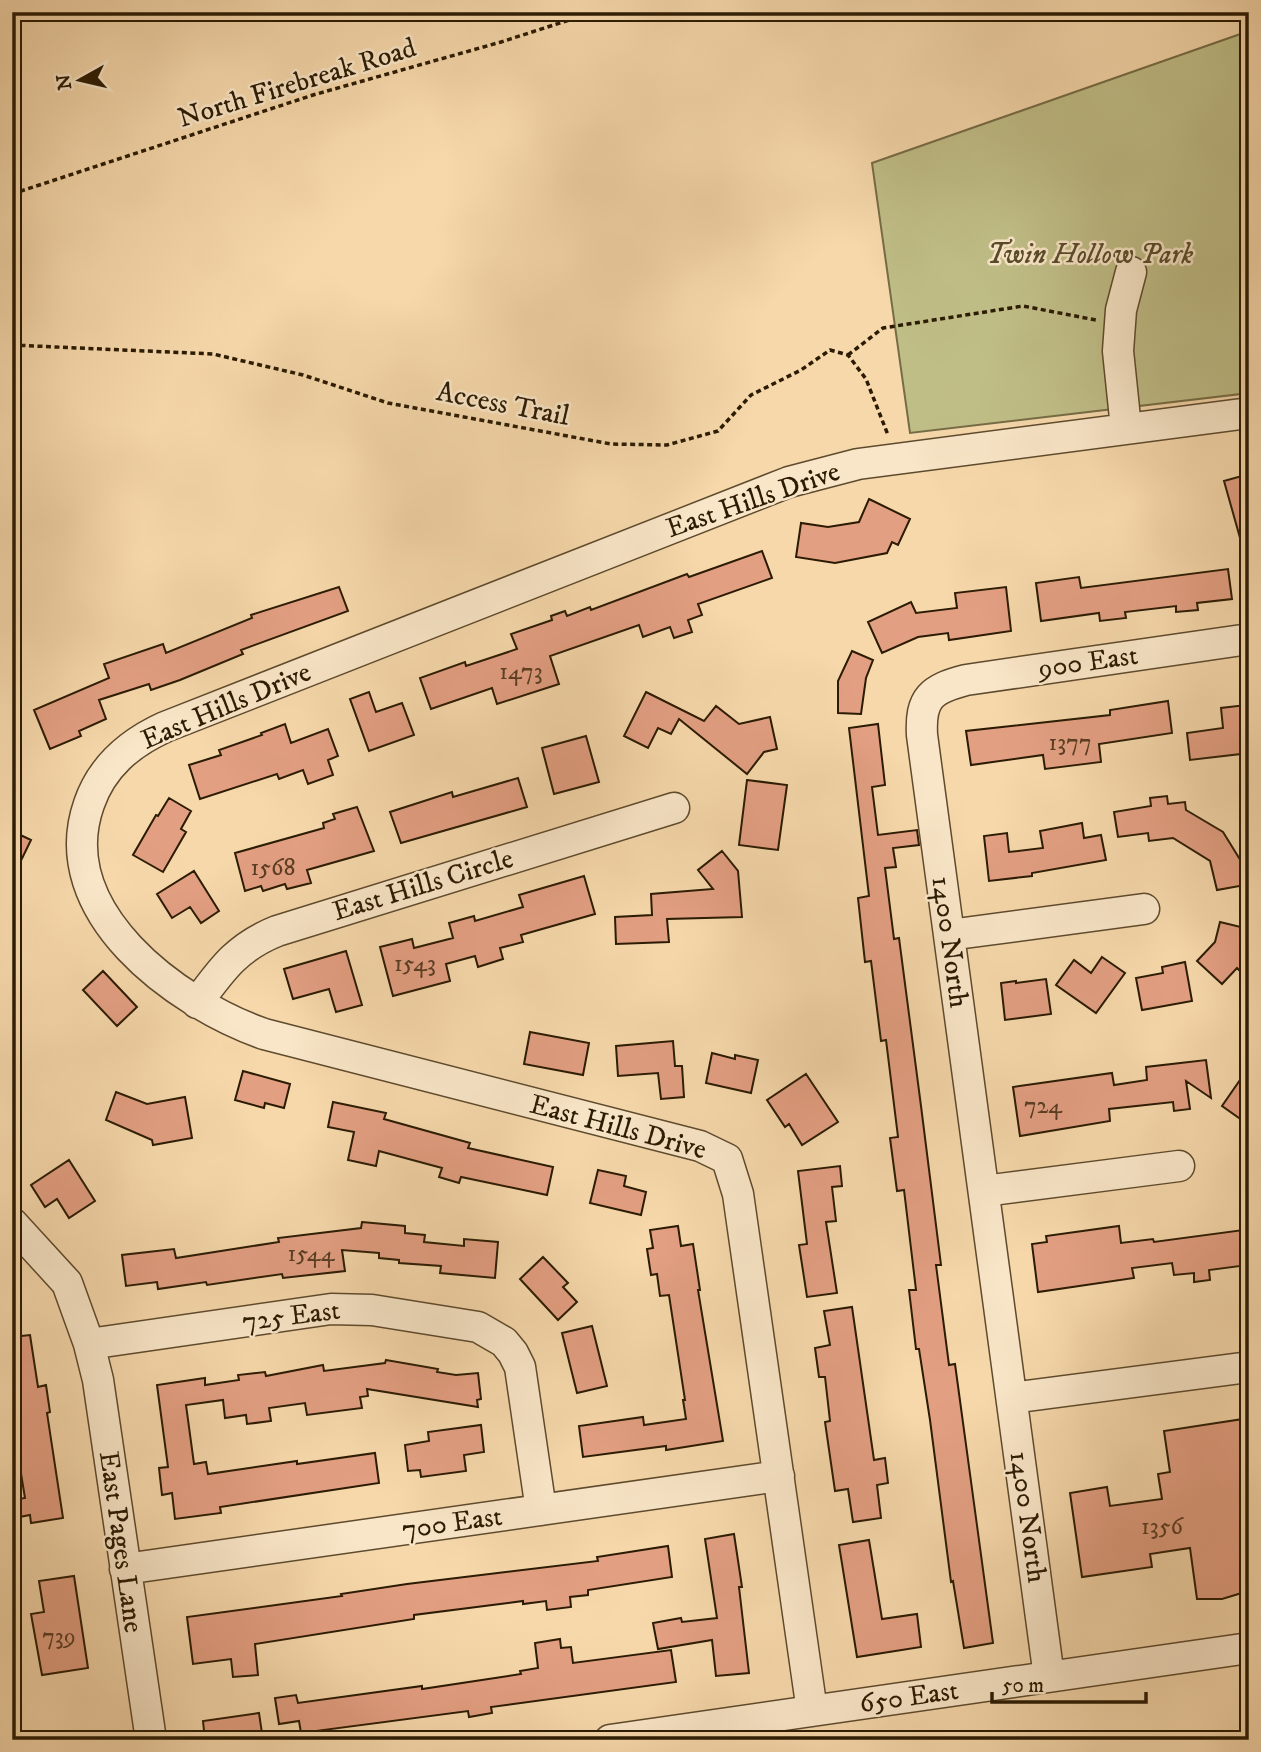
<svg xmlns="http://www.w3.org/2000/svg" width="1261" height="1752" font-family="'IM FELL DW Pica',serif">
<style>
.green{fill:#c0be87;stroke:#766c45;stroke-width:2}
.building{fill:#e39f82;stroke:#2b1b03;stroke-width:2}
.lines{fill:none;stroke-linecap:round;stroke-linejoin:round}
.minor-casing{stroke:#5e4a2d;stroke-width:33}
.path{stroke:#2b1b03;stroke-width:3.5;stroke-dasharray:5 3.5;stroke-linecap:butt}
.minor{stroke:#f9e6c8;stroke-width:30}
.labels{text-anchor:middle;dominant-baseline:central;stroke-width:5;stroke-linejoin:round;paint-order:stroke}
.number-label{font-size:24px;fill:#593c23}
.street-label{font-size:28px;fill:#2b1b03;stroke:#f9e6c8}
.park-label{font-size:28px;font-style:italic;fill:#584c2b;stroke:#f9e6c8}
</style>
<rect width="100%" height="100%" fill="#f6d8ab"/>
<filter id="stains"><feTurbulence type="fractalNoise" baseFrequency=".00286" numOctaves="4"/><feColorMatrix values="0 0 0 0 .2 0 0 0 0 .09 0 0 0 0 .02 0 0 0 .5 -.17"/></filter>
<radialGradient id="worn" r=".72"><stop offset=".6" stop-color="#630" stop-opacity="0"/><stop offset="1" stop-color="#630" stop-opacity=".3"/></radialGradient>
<!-- green -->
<path class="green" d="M1249,31V393L910,433L872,163Z"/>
<!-- building -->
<path class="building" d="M1249,474V551L1244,552L1224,481Z
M869,499L910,519L898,545L892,542L887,553L835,563L796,557L801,523L828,527L859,522Z
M762,551L772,578L698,604L702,615L688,620L692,632L674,638L670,627L643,637L639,625L550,656L559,684L497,704L492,688L431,709L420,678L465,662L466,666L517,649L511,634L552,620L551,616L565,611L567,616L590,607L591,610L687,574L689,577Z
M1228,569L1232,599L1197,603L1198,610L1176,612V606L1125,612L1126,618L1100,621L1099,613L1041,621L1036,583L1079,577L1081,588Z
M339,587L348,611L241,650L243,654L180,680L151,690L149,684L99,700L106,719L79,731L81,736L50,749L34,710L109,678L104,664L163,644L166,653L252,618L251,615Z
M1006,587L1011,631L949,640L948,633L918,637L882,653L868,622L911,602L916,613L957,608L955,593Z
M852,651L873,660L866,678L861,714L838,713V681Z
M369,692L376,712L402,703L414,735L369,751L350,699Z
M646,692L704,721L716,706L739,724L770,717L777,749L764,752L747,774L679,719L671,734L658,728L648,748L624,736Z
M1168,701L1172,733L1099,744L1101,762L1045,769L1043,755L971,765L966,731L1110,715V710Z
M1246,705L1249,753L1190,760L1187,733L1223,728L1221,708Z
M285,724L291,743L328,729L338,756L328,760L333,775L308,784L303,770L279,779L277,774L200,799L189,765L221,755L219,750L262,735L261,733Z
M878,724L885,785L872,787L878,835L917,830L919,845L893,848L896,867L885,868L894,939L899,938L921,1106L941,1265H936L949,1365L955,1364L993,1643L964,1648L953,1581L951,1582L930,1420L919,1349H916L909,1290H916L904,1190L897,1191L890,1138L898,1137L886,1040L881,1041L871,961L865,962L858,898L869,896L849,728Z
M586,736L599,782L554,794L542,748Z
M518,778L527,807L401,843L390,812L452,792L453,797Z
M747,780L787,785L778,850L739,845Z
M1167,796L1168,804L1185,802L1186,810L1223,832L1244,866L1241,868L1245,885L1217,890L1210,861L1173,838L1149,841L1148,833L1118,837L1114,812L1151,806L1150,798Z
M169,798L191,811L181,829L186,832L163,872L133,855L156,815L158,816Z
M357,807L374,851L307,870L311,883L287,889L285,884L263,891L261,886L245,891L235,853L324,828L323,823L335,819L333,814Z
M1082,823L1084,838L1101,835L1106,860L1032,873V876L989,881L984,836L1007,833L1009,852L1043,848L1040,831Z
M12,831L31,840L12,879Z
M722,851L738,871L742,917L667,919L669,942L616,944L615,917L652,915L651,894L713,889L698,870Z
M194,871L219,911L201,923L190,907L172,918L157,894Z
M584,876L595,914L521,935L523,942L500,948L503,959L478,967L475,956L446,964L450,981L393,996L380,947L412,939L414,948L453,938L449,923L474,916L475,921L523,907L519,895Z
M1220,922L1249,929V961L1240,971L1237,968L1222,984L1197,961L1215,942Z
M346,951L362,1005L336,1012L329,989L293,999L284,969Z
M1102,957L1125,973L1096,1013L1056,985L1074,960L1091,973Z
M1185,962L1192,1001L1142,1010L1136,978L1163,973L1162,967Z
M103,971L137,1007L117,1026L83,990Z
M1046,979L1051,1014L1005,1020L1001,983L1016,981V983Z
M530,1032L589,1043L583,1075L524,1064Z
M673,1041L675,1066H682L684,1097L661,1099L658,1073L618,1076L616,1046Z
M712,1053L735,1059V1055L758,1060L751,1093L706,1083Z
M1206,1060L1211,1098L1186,1081L1190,1109L1174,1111L1173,1102L1109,1109L1110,1121L1020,1136L1013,1087L1112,1073L1114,1085L1147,1080L1146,1067Z
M1249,1067V1125L1222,1106Z
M243,1071L290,1084L284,1108L265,1103L264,1108L235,1100Z
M806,1074L838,1122L802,1145L789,1124L785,1127L767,1100Z
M116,1092L147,1104L185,1097L192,1138L153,1145L152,1140L106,1120Z
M333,1102L386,1113L384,1119L470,1143L468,1148L553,1167L547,1195L461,1177L459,1183L439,1177L442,1168L379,1151L376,1166L348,1160L354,1132L328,1127Z
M69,1160L95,1201L69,1218L57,1199L45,1207L31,1185Z
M840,1166L842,1186L832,1187L836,1221L826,1222L837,1293L807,1297L799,1245L807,1244L798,1171Z
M598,1170L626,1176L624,1186L646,1192L641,1215L590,1203Z
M362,1222L405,1226V1233L425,1235L424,1242L464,1246V1239L498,1242L495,1278L440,1273L441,1266L399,1263V1260L379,1258V1253L342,1250L345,1271L283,1278L282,1274L207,1285L206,1282L158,1289L157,1282L126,1286L122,1255L174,1249L176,1258L279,1242L278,1238L361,1228Z
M678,1226L681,1246L693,1244L700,1290H698L723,1441L666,1450V1446L583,1457L579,1426L643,1417L644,1425L686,1419L683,1400H685L669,1295L660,1296L657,1274L651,1275L647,1249L653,1248L650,1230Z
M1119,1226L1121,1243L1153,1239L1154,1242L1243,1230L1248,1265L1209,1270L1210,1280L1194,1282V1273L1174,1275L1172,1263L1132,1268L1134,1278L1038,1292L1032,1244L1047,1242L1046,1236Z
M543,1257L568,1283L563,1287L577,1302L558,1320L520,1279Z
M852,1307L874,1460L885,1458L888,1483L877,1485L881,1518L853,1522L848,1489L835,1491L825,1422L830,1421L825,1377H819L815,1348L830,1345L824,1311Z
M592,1326L607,1386L577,1393L562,1333Z
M30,1335L38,1387L46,1385L50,1412L47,1413L63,1518L31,1523L30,1515L14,1518L12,1509V1500L25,1498L12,1419V1337Z
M386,1360L438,1369L437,1372L456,1375L478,1373L481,1399L477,1400L478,1407L367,1389L368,1396L360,1397L362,1408L307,1415L305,1403L269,1408L271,1421L247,1424L246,1415L225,1418L223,1400L186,1405L194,1464L206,1462L208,1474L297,1461V1464L375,1453L379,1483L220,1507L221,1513L175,1519L172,1493L162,1495L159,1468L168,1467L157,1385L205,1378V1385L239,1380L238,1375L265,1372L266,1376L323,1365L324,1371L385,1363Z
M1243,1419L1249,1460V1569L1241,1570L1245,1592L1222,1599H1197L1190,1548L1150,1554L1152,1567L1082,1577L1070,1493L1107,1487L1110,1506L1162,1499L1158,1474L1170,1472L1164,1431Z
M481,1425L484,1452L464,1455L466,1471L421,1477L420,1470L408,1471L405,1445L429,1441L428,1432Z
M734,1534L742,1587H739L749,1673L716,1676L712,1640L658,1649L653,1623L681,1618L682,1622L717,1618L705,1539Z
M869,1540L882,1619L917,1614L921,1647L857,1657L839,1545Z
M668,1546L672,1577L588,1590V1595L570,1597L571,1607L547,1610L546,1601L523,1604V1601L414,1615V1619L255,1644L258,1675L233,1677L231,1659L193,1664L187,1617L342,1596L341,1594L407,1584L598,1561L597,1557Z
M74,1576L88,1668L42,1675L31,1614L44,1612L39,1581Z
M560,1639L561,1648L571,1647L573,1663L671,1650L676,1682L491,1707L492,1713L469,1717L468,1711L301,1733L299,1721L279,1724L275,1698L296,1695L298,1703L422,1686V1689L521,1674L520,1671L538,1668L535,1643Z
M259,1713L263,1740H205L203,1721Z"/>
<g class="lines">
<!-- minor casing -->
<g class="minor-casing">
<path id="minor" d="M1126,428L1118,351L1121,310L1131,272
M949,935L1144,909
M197,1003C222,969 237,947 277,931L674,808
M984,1191L1179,1166
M12,1223L67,1283L89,1344L98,1380L151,1740
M89,1344L331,1309L372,1310L478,1327L504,1342L513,1353L520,1367L541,1510
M1012,1398L1249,1367
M125,1569L779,1476
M1049,1677L922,735C920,698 931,689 966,680L1249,639
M812,1711L738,1194L727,1159L700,1146L264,1034C176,1003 51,912 89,804C102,766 130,743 165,727L789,482L858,464L1249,413
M610,1740L1249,1648"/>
</g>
<!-- path -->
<path class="path" d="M12,194L313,95L501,42L594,12
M12,345L213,354L303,375L388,403L611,444L667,445L718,431L751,395L801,370L830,350L848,355L866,379L888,435
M848,355L883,328L1023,306L1096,320"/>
<!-- minor -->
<use href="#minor" class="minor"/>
</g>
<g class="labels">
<!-- number labels -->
<g class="number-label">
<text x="521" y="672">1473</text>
<text x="1070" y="743">1377</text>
<text x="273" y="868">1568</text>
<text x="415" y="964">1543</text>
<text x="1043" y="1106">724</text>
<text x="311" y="1254">1544</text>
<text x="1162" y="1527">1356</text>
<text x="59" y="1637">739</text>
</g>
<!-- street labels -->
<g class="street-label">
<text transform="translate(297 83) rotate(-17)">North Firebreak Road</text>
<text transform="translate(503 404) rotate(11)">Access Trail</text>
<text transform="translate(753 500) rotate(-19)">East Hills Drive</text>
<text transform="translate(1088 662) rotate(-8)">900 East</text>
<text transform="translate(226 706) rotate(-23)">East Hills Drive</text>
<text transform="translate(423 885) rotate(-17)">East Hills Circle</text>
<text transform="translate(950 942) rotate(82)">1400 North</text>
<text transform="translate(618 1127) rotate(15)">East Hills Drive</text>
<text transform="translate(291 1316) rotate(-7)">725 East</text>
<text transform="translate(1028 1517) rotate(82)">1400 North</text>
<text transform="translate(452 1523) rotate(-8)">700 East</text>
<text transform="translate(121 1542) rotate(82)">East Pages Lane</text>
<text transform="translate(909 1697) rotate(-8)">650 East</text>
</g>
<!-- park labels -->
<g class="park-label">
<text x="1090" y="254">Twin Hollow Park</text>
</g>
</g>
<!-- margin -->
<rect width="1261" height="1752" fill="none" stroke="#f6d8ab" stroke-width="42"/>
<rect x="14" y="14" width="1233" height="1724" fill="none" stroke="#2b1b03" stroke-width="3.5"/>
<rect x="21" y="21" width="1219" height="1710" fill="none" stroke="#2b1b03" stroke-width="2"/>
<!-- north arrow -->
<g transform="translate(80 80) rotate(262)" stroke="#f9e6c8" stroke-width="5" paint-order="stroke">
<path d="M0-5L12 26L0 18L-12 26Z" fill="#2b1b03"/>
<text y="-10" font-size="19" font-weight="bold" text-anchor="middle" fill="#2b1b03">N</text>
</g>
<!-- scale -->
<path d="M992 1692v10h154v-10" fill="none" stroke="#2b1b03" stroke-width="3.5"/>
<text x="1002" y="1692" font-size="21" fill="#2b1b03" stroke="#f9e6c8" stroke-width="5" paint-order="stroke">50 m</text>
<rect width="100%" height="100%" filter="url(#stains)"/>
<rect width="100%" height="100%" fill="url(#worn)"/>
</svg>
